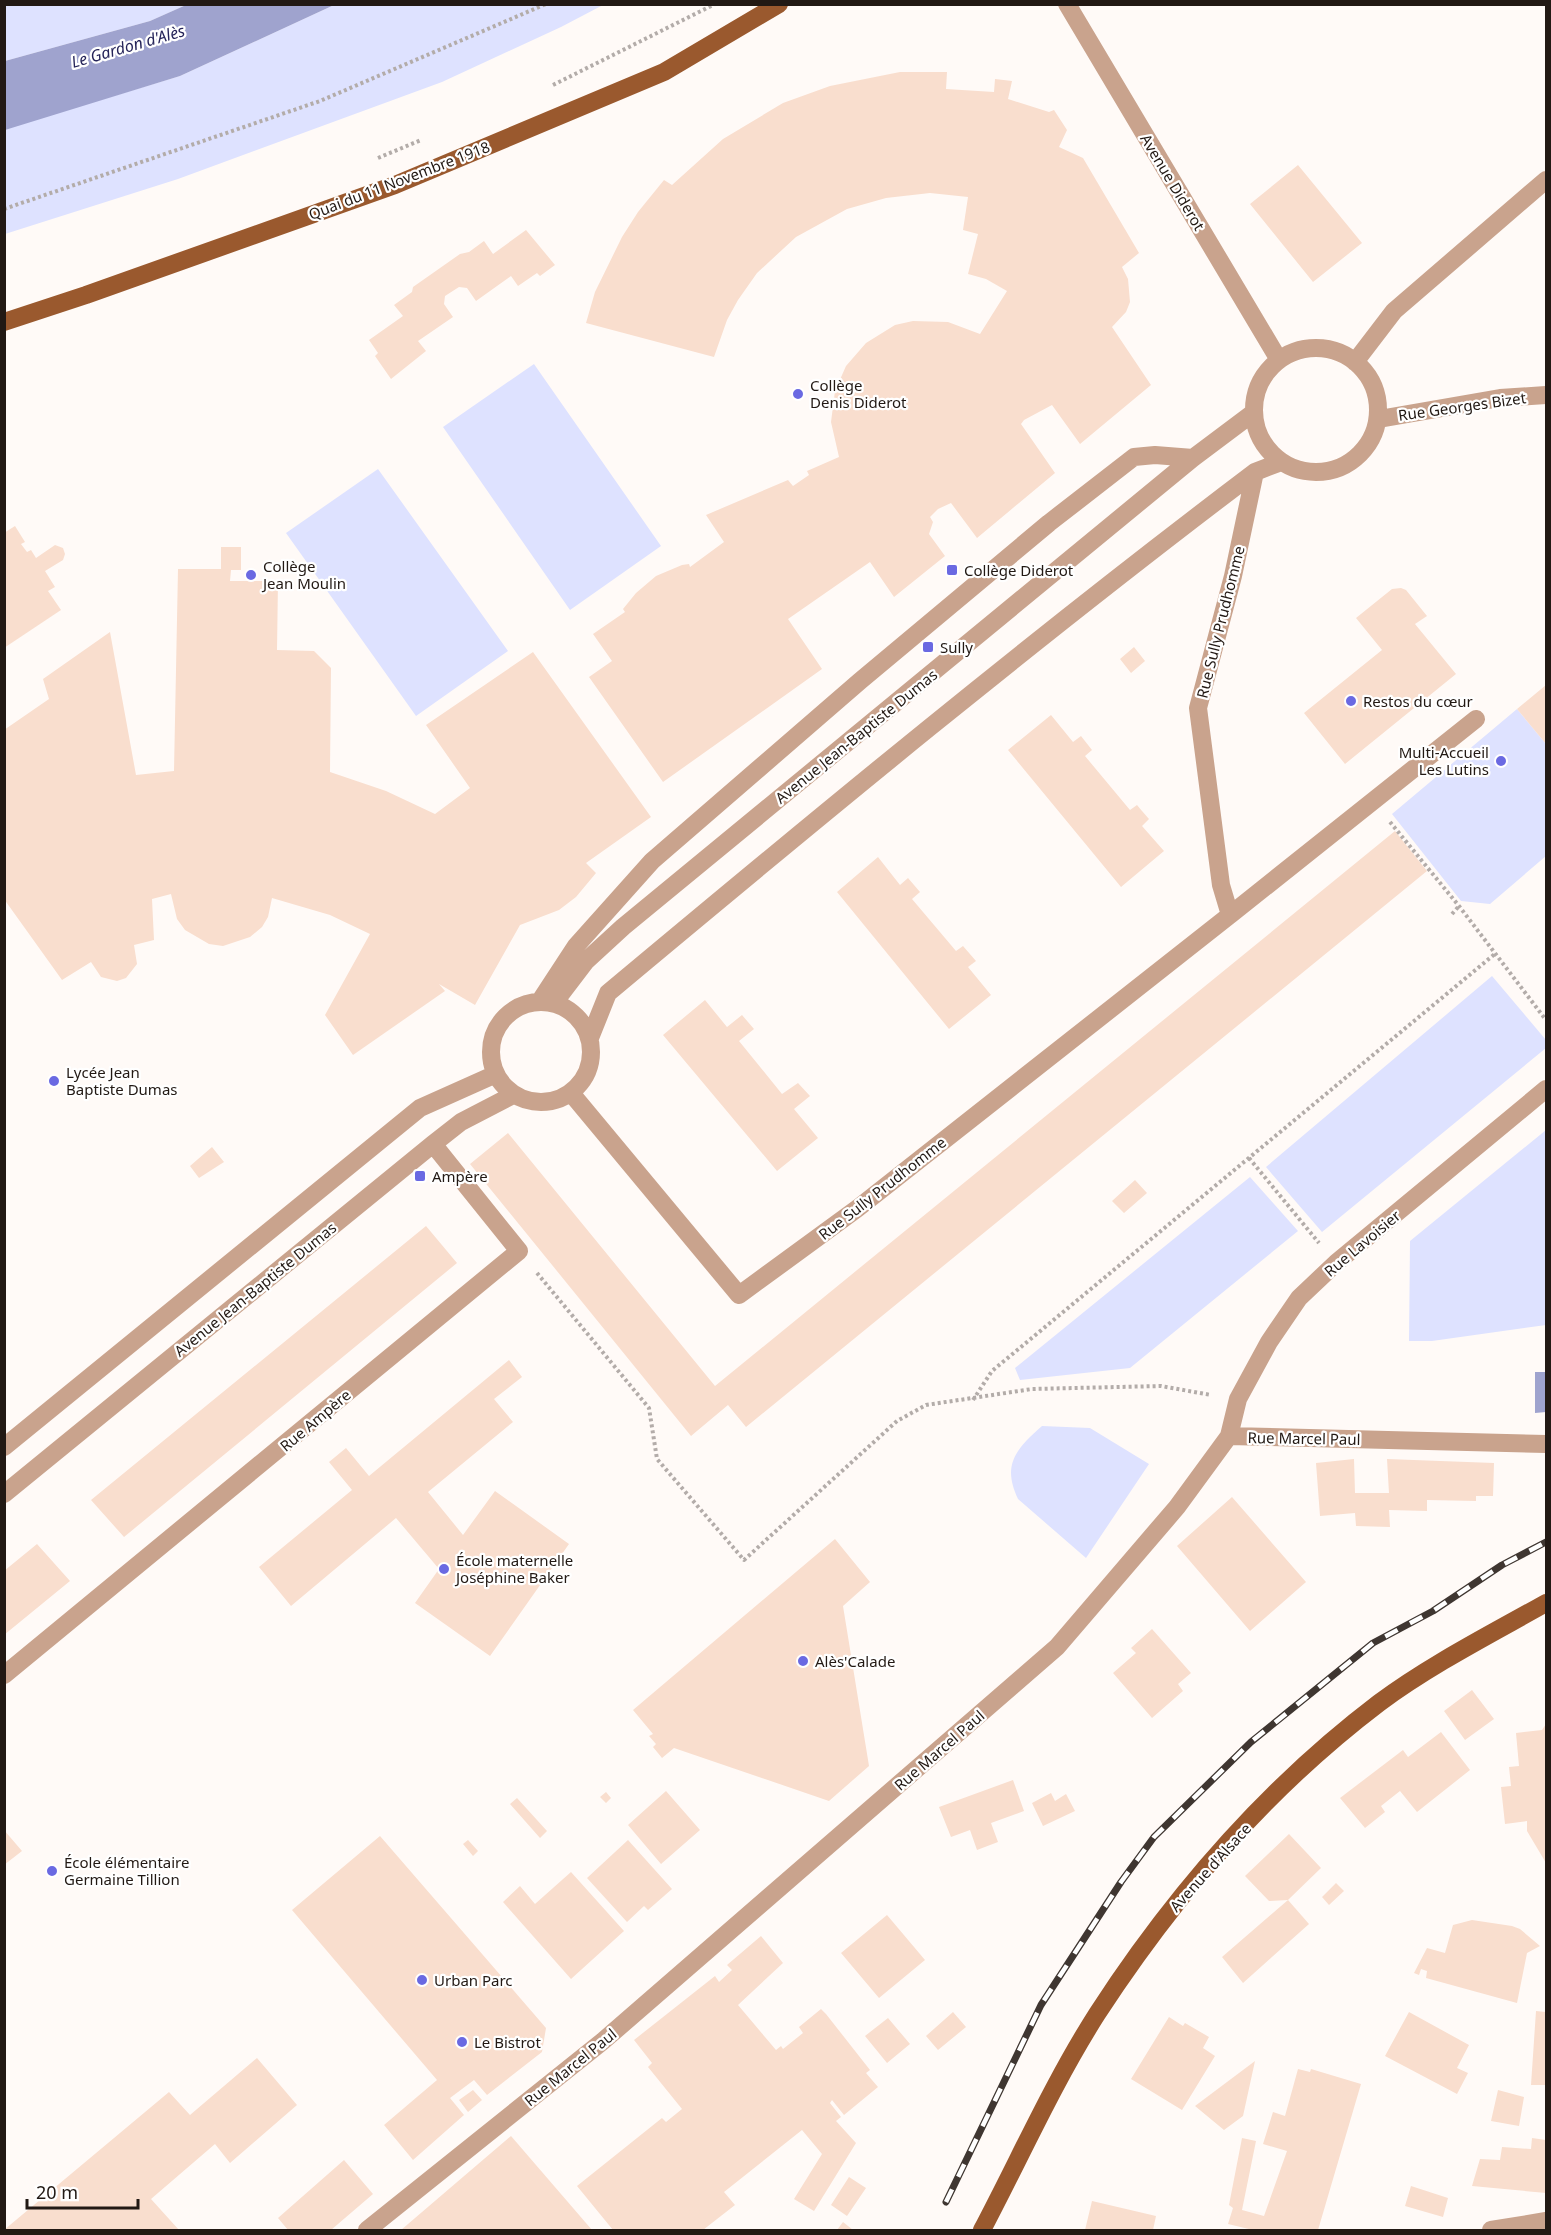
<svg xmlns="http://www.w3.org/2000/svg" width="1551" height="2235" font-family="'Noto Sans',sans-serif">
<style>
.green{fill:#dee2ff}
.water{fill:#9fa3ce}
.building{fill:#f9dece}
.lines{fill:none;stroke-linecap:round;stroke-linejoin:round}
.path{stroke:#b3aca9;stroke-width:4;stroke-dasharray:3 3;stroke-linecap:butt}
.minor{stroke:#c9a38d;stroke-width:18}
.major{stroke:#9a592e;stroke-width:18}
.rail-casing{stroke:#3f3631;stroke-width:7}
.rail{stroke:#fff;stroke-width:4.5;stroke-dasharray:14;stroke-linecap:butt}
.poi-dot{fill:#6a69e2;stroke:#fff;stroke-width:2}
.labels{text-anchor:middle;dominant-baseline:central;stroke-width:4.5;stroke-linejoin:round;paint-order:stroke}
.street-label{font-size:15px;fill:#221914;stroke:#fff}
.poi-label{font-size:15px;fill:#221914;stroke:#fff;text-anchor:start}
.water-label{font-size:16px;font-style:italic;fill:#252459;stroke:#fff}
</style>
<rect width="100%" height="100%" fill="#fffaf7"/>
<!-- green -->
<path class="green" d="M5,5H186L150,21L5,61Z
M334,5H603L561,27L442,82L178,179L5,234L4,129L180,76Z
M534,364L661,546L570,610L443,427Z
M378,469L508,651L416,716L286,533Z
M1517,709L1546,744V856L1490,904L1461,901L1392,814Z
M1492,976L1546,1040V1048L1322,1232L1266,1167Z
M1546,1130V1325L1432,1341H1409L1410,1241Z
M1250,1177L1298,1231L1130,1368L1020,1380L1015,1368Z
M1042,1426L1090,1428L1149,1464L1086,1558L1018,1499C1002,1465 1015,1450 1042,1426Z"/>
<!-- water -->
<path class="water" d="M186,5H334L180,76L5,130V61L150,21Z
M1535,1372H1546V1412L1535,1413Z"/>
<!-- building -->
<path class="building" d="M900,72H947L946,89L994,92L995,79L1012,81L1008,99L1049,112L1054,110L1067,130L1059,147L1083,158L1139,253L1122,267L1128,279L1130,302L1126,312L1112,327L1151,385L1080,444L1052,405L1024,420L1021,424L1055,473L977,538L951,503L938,509L930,517L933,522L929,534L945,556L894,597L870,562L788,619L822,669L663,782L589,677L612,661L593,634L625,612L623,609L636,593L656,576L682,565L689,564L690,567L724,542L706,515L788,480L793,486L809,475L807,471L839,457L831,422L835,391L846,366L866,343L895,325L913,321L948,322L980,334L1007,291L986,279L968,274L978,234L963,230L968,197L930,193L886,198L847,209L796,237L757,273L738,300L727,320L714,357L586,323L595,292L622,237L638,212L664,180L672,185L723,139L783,103L830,86Z
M1298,165L1362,243L1313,282L1250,204Z
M526,230L555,265L540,276L537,273L518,286L511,276L476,301L467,288L459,287L445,296L444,304L453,317L418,341L426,351L391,379L375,356L378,353L369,340L403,316L394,305L412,292L413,287L460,254L469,252L484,241L493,254Z
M15,526L25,542L21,544L27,552L31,550L36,558L55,545L63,548L65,554L63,560L45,571L55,587L48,591L61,610L4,648V533Z
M221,547H241V570H231L230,581H278L277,650L314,651L331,668L330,772L386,791L435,814L470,788L426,725L533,652L651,817L586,863L596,873L576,897L559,910L520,925L475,1005L439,984L445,991L353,1055L325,1015L370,934L330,915L272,898L268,917L262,927L250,937L223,946L209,944L185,930L177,919L171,894L152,899L154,940L134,945L137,964L126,978L117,981L101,977L91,962L62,980L4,899V730L49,699L43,679L110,632L136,775L174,771L178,569H221Z
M1401,588L1406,590L1427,616L1415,624L1456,674L1345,764L1304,713L1382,650L1356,618L1392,589Z
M1134,647L1145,661L1131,673L1120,659Z
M1546,685V744L1517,709Z
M1051,715L1073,742L1081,736L1092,750L1085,756L1130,810L1137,805L1142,811L1149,819L1142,826L1164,851L1121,887L1008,750Z
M1395,831L1427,871L746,1427L728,1405L691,1436L470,1164L508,1133L715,1386Z
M878,857L900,885L908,878L920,892L912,899L956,951L963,946L976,961L968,967L991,995L949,1029L837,892Z
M705,1000L727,1027L742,1015L754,1029L739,1041L782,1094L798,1083L810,1096L794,1109L818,1138L777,1171L663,1035Z
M212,1147L224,1162L199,1178L190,1166Z
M1135,1180L1147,1193L1124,1213L1112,1201Z
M426,1226L457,1263L124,1537L91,1500Z
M509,1360L522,1377L494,1399L513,1422L428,1492L463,1535L495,1491L569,1544L490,1656L415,1603L439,1569L396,1518L291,1606L259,1567L352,1490L329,1462L346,1448L369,1476Z
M1354,1459L1355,1493H1389L1387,1459L1494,1463L1493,1496H1476V1501L1427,1500V1511L1389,1510L1390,1527L1356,1526L1355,1513L1320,1516L1316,1463Z
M1232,1497L1306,1582L1250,1631L1177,1546Z
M835,1539L870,1582L843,1606L869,1766L829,1801L674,1748L662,1758L653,1747L656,1744L649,1736L653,1734L633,1710Z
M37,1544L70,1581L4,1635V1571Z
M1152,1629L1191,1673L1178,1684L1183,1691L1152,1718L1113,1673L1136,1653L1131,1648Z
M1472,1690L1494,1719L1465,1740L1444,1711Z
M1546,1724V1863L1527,1831V1821L1505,1824L1501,1787L1511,1786L1509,1767L1519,1766L1516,1733L1542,1730Z
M1441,1732L1470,1770L1417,1812L1400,1791L1381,1806L1385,1812L1365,1828L1340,1798L1403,1750L1408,1757Z
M1013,1780L1024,1811L991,1823L998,1842L977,1850L970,1830L951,1837L939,1807Z
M666,1791L700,1830L661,1864L628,1825Z
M606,1792L611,1798L606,1803L600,1797Z
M1051,1793L1055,1801L1066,1794L1075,1811L1043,1826L1032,1803Z
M517,1798L547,1831L540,1838L510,1804Z
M4,1830L22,1851L4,1865Z
M1289,1834L1321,1868L1288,1900L1269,1901L1245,1876Z
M380,1836L546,2028L542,2052L487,2095L474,2080L450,2098L464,2115L413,2160L384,2125L437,2080L292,1910Z
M468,1840L478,1851L473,1856L463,1844Z
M628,1840L672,1889L648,1910L644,1906L627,1922L587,1878Z
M571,1872L624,1931L571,1979L503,1902L520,1886L535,1904Z
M1336,1883L1344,1891L1329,1905L1322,1897Z
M1288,1900L1309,1924L1243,1983L1222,1957Z
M887,1915L925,1960L879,1998L841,1953Z
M1472,1920L1512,1926L1520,1929L1540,1946L1527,1953L1517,2003L1426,1978L1427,1971L1421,1969L1419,1975L1414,1973L1427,1948L1445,1953L1453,1925Z
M761,1936L783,1963L738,2005L776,2050L781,2046L783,2049L803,2033L799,2027L821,2009L826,2014L870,2070L866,2073L878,2087L844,2115L832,2100L830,2103L841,2117L836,2121L856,2143L814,2211L794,2199L822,2154L802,2130L724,2192L735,2205L703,2230H613L577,2186L662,2118L666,2122L682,2109L648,2067L652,2063L634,2040L715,1976L719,1982L732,1970L727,1965Z
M1536,2011L1546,2012V2085H1531Z
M953,2012L966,2027L938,2050L926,2036Z
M1409,2012L1469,2045L1457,2068L1468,2073L1457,2094L1385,2056Z
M1169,2017L1183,2026L1185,2023L1209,2037L1203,2048L1215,2056L1182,2110L1131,2079Z
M888,2018L910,2044L887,2063L865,2036Z
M257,2058L297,2105L230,2163L215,2144L151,2199L179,2230H4L169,2092L190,2115Z
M1255,2061L1243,2116L1224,2130L1195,2106Z
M1298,2069L1310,2072L1311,2069L1361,2084L1318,2230H1253L1228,2224L1233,2208L1229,2205L1242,2138L1256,2141L1242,2210L1264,2216L1287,2151L1263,2144L1273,2112L1285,2116Z
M473,2090L482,2100L468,2112L459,2100Z
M1498,2090L1524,2097L1519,2126L1491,2121Z
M511,2136L592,2230H401Z
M1532,2138L1546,2140V2193L1472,2186L1480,2159L1500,2160L1502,2147L1531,2149Z
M344,2160L373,2194L331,2230H288L278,2218Z
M849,2177L866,2188L847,2216L831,2205Z
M1411,2186L1448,2198L1443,2217L1405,2206Z
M1092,2201L1156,2216L1153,2230H1085Z
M843,2222L853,2230H837Z"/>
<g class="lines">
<!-- path -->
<path class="path" d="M553,85L715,4
M378,158L421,140
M4,209L320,101L546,4
M1390,822L1459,906L1546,1020
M1452,914L1459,906
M1249,1158L1319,1243
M537,1273L649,1408L657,1459L744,1560L897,1421L926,1405L1032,1389L1161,1386L1211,1395
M973,1400L992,1371L1496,953"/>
<!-- minor -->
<path class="minor" d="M1067,4L1279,360
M1254 410a62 62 0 1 1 124 0a62 62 0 1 1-124 0Z
M1355,362L1394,311L1546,180
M1379,419L1500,398L1546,395
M1230,915L1476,719
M540,1001L576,946L652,861L860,681L1049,523L1134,457L1155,455L1193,458
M491 1052a50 50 0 1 1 100 0a50 50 0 1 1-100 0Z
M554,1003L586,961L623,927L1193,458L1253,413
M590,1038L608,993C821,815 1034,639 1255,472L1281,462
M571,1093L739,1295L858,1208L1230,915L1221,885L1198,708L1233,576L1255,472
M1229,1436L1546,1444
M4,1447L420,1108L496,1074
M4,1494L433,1144L461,1122L513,1095
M4,1675L519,1251L433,1144
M367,2230L603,2041L1057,1647L1177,1507L1229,1436L1238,1399L1269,1342L1299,1298L1336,1263L1546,1089
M1491,2230L1546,2221"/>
<!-- major -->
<path class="major" d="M4,322L86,295L395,185L664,72L779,4
M982,2230C1020,2158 1053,2083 1097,2014C1173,1897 1267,1788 1379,1703C1430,1665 1491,1634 1546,1603"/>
<!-- rail casing -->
<g class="rail-casing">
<path id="rail" d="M946,2202L1041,2005L1121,1882L1154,1837L1251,1742L1373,1643L1433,1611L1502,1565L1546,1542"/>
</g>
<!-- rail -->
<use href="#rail" class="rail"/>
</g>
<!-- markers -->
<g class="poi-dot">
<circle cx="798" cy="394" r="6"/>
<rect x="946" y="564" width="12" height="12" rx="3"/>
<circle cx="251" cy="575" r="6"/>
<rect x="922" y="641" width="12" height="12" rx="3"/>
<circle cx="1351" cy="701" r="6"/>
<circle cx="1501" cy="761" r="6"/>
<circle cx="54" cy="1081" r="6"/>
<rect x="414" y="1170" width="12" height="12" rx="3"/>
<circle cx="444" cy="1569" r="6"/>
<circle cx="803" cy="1661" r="6"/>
<circle cx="52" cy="1871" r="6"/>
<circle cx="422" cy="1980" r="6"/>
<circle cx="462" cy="2042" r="6"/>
</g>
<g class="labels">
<!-- street labels -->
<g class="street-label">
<text transform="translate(399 180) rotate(-21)">Quai du 11 Novembre 1918</text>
<text transform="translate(1173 182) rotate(59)">Avenue Diderot</text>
<text transform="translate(1462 406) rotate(-8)">Rue Georges Bizet</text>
<text transform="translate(1220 622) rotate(-76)">Rue Sully Prudhomme</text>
<text transform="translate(856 736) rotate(-39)">Avenue Jean-Baptiste Dumas</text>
<text transform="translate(882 1188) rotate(-38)">Rue Sully Prudhomme</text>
<text transform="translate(1362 1243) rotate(-40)">Rue Lavoisier</text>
<text transform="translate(255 1289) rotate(-39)">Avenue Jean-Baptiste Dumas</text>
<text transform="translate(315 1420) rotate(-40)">Rue Ampère</text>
<text transform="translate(1304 1438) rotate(1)">Rue Marcel Paul</text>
<text transform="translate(939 1750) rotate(-41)">Rue Marcel Paul</text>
<text transform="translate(1210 1867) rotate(-48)">Avenue d'Alsace</text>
<text transform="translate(570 2067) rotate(-39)">Rue Marcel Paul</text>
</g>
<!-- poi labels -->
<g class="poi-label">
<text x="810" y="385">Collège<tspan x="810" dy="17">Denis Diderot</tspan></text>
<text x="263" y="566">Collège<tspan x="263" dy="17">Jean Moulin</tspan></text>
<text x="964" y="570">Collège Diderot</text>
<text x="940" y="647">Sully</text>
<text x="1363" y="701">Restos du cœur</text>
<text x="1489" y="752" text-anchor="end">Multi-Accueil<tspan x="1489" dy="17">Les Lutins</tspan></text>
<text x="66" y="1072">Lycée Jean<tspan x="66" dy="17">Baptiste Dumas</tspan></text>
<text x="432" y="1176">Ampère</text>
<text x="456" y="1560">École maternelle<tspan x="456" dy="17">Joséphine Baker</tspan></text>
<text x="815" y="1661">Alès'Calade</text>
<text x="64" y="1862">École élémentaire<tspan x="64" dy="17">Germaine Tillion</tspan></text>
<text x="434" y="1980">Urban Parc</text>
<text x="474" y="2042">Le Bistrot</text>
</g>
<!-- water labels -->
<g class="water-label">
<text transform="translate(128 46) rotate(-16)">Le Gardon d'Alès</text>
</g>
</g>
<!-- border -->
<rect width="1551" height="2235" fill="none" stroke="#221914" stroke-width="12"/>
<!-- scale -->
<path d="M27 2199v9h111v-9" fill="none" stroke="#221914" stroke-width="3"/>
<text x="36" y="2199" font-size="18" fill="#221914" stroke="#ffffff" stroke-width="4.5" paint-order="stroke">20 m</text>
</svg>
